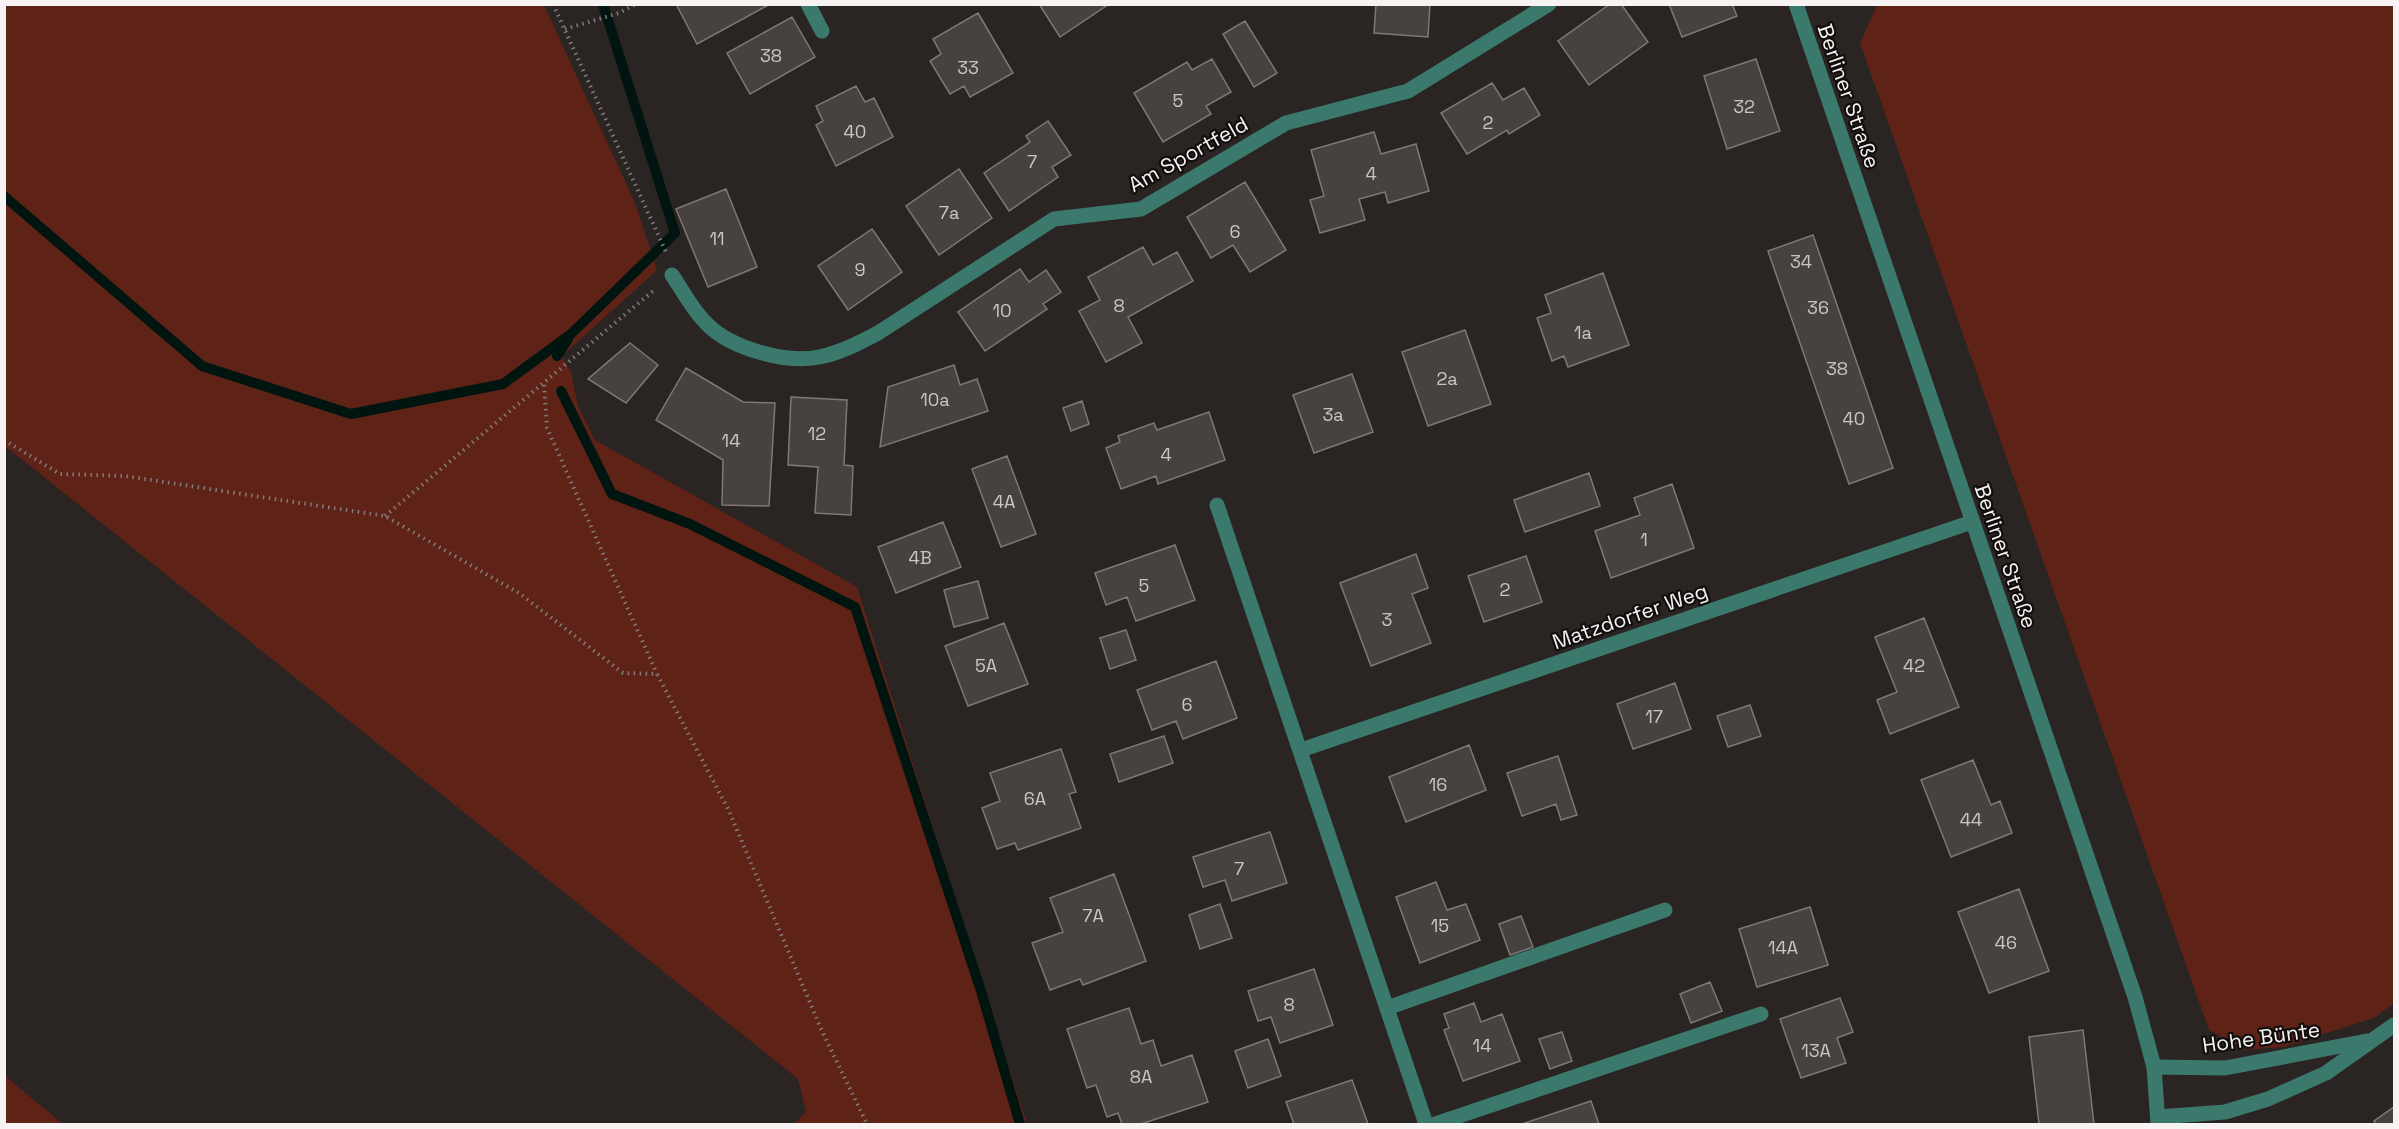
<svg xmlns="http://www.w3.org/2000/svg" width="2399" height="1129" font-family="'Space Grotesk',sans-serif">
<style>
.green{fill:#5e2216}
.lines{fill:none;stroke-linecap:round;stroke-linejoin:round}
.stream{stroke:#00150f;stroke-width:10}
.building{fill:#47413f;stroke:#7f7876;stroke-width:1.5}
.path{stroke:#817c7b;stroke-width:4;stroke-dasharray:1.5 4.5;stroke-linecap:butt}
.service{stroke:#3b796c;stroke-width:15}
.minor{stroke:#3b796c;stroke-width:15}
.tertiary{stroke:#3b796c;stroke-width:15}
.labels{text-anchor:middle;dominant-baseline:central;stroke-width:4.5;stroke-linejoin:round;paint-order:stroke}
.number-label{font-size:18px;fill:#cbc6c5}
.street-label{font-size:21px;fill:#f7f3f2;stroke:#110e0d}
</style>
<rect width="100%" height="100%" fill="#2a2423"/>
<!-- green -->
<path class="green" d="M5,4L544,5L635,203L657,270L562,356L571,372L578,406L595,440L857,587L1027,1124H794L806,1112L798,1079L5,446Z
M1877,5H2394V1003L2374,1018L2283,1047L2246,1050L2209,1030L1860,43Z
M4,1076H5L63,1124H5Z"/>
<g class="lines">
<!-- stream -->
<path class="stream" d="M4,196L202,366L351,414L503,384L571,334L675,233L603,4
M557,356L568,339
M561,391L612,494L690,524L855,607L981,991L1020,1124"/>
</g>
<!-- building -->
<path class="building" d="M676,4H770L697,44Z
M1039,4H1109L1060,37Z
M1376,4H1430L1428,37L1374,33Z
M1610,4H1621L1648,42L1589,85L1558,41Z
M1669,4H1732L1737,16L1682,37Z
M978,13L1013,73L970,97L964,86L950,94L930,61L941,54L933,39Z
M792,17L815,57L750,94L727,53Z
M1245,21L1277,73L1254,87L1223,34Z
M1212,59L1231,92L1206,106L1211,114L1163,142L1134,93L1187,62L1192,70Z
M1756,59L1780,131L1727,149L1704,76Z
M1492,83L1503,100L1524,88L1540,115L1509,134L1507,130L1467,154L1441,113Z
M856,86L865,102L874,98L893,137L836,166L816,125L823,121L816,106Z
M1048,121L1071,155L1052,167L1058,177L1009,211L984,173L1030,142L1026,136Z
M1374,132L1381,154L1416,144L1429,191L1388,203L1385,192L1359,199L1365,220L1320,233L1310,200L1324,196L1311,150Z
M959,169L992,218L939,255L906,206Z
M1245,182L1286,250L1250,272L1233,245L1211,258L1187,217Z
M726,189L757,267L708,287L676,209Z
M872,229L902,272L848,310L818,266Z
M1813,235L1893,468L1849,484L1768,251Z
M1143,247L1153,265L1177,252L1193,281L1128,317L1142,343L1106,362L1079,311L1100,300L1088,277Z
M1020,269L1029,282L1046,270L1061,292L1043,304L1047,309L985,351L958,312Z
M1603,273L1629,345L1568,367L1564,356L1552,361L1537,318L1551,313L1545,295Z
M1465,330L1491,404L1428,426L1402,352Z
M630,343L658,365L626,403L588,379Z
M954,365L960,385L977,379L988,411L880,447L888,387Z
M686,368L743,402L775,403L769,506L722,505L723,460L656,420Z
M1352,374L1373,432L1314,453L1293,395Z
M791,397L847,400L844,465L853,466L851,515L815,513L818,467L788,465Z
M1082,401L1089,424L1071,431L1063,408Z
M1209,412L1225,460L1158,484L1156,476L1121,489L1106,448L1120,442L1118,436L1154,423L1157,430Z
M1007,456L1036,534L1001,547L972,469Z
M1589,473L1600,506L1525,532L1514,500Z
M1672,484L1694,548L1611,578L1595,531L1640,515L1634,498Z
M943,522L961,567L896,593L878,547Z
M1175,545L1195,600L1136,621L1127,597L1106,605L1095,573Z
M1416,554L1428,588L1412,594L1431,643L1371,666L1340,583Z
M1526,556L1542,602L1484,622L1468,576Z
M978,581L988,618L954,627L944,590Z
M1924,618L1959,707L1890,734L1877,700L1897,692L1875,637Z
M1004,623L1028,684L968,706L945,646Z
M1126,630L1136,660L1110,669L1100,638Z
M1216,661L1237,718L1183,739L1176,721L1152,730L1137,690Z
M1675,683L1691,729L1633,749L1617,704Z
M1750,705L1761,736L1728,747L1717,716Z
M1164,736L1173,763L1119,782L1110,754Z
M1469,745L1486,790L1406,822L1389,777Z
M1061,749L1076,792L1069,794L1081,828L1018,850L1015,843L997,849L982,808L1000,801L990,773Z
M1558,756L1577,815L1561,820L1556,804L1522,816L1507,773Z
M1973,760L1991,805L2000,801L2012,833L1951,857L1921,780Z
M1270,832L1287,883L1232,901L1225,880L1203,887L1193,857Z
M1114,874L1146,961L1083,985L1080,979L1050,990L1032,943L1063,932L1050,898Z
M1436,882L1447,910L1466,904L1480,940L1420,963L1396,897Z
M2019,889L2049,971L1989,993L1958,912Z
M1220,904L1232,938L1200,949L1189,915Z
M1810,907L1828,965L1757,987L1739,929Z
M1521,916L1533,947L1510,955L1499,924Z
M1314,969L1333,1025L1280,1043L1271,1017L1258,1021L1248,991Z
M1710,982L1722,1011L1691,1023L1680,994Z
M1840,998L1853,1032L1837,1038L1846,1063L1801,1078L1780,1019Z
M1474,1003L1481,1022L1502,1014L1520,1061L1463,1081L1444,1030L1449,1028L1444,1014Z
M1129,1008L1141,1044L1153,1040L1161,1066L1192,1055L1208,1102L1141,1124H1122L1118,1113L1107,1117L1096,1085L1087,1088L1067,1029Z
M2083,1030L2094,1124H2039L2029,1037Z
M1562,1032L1572,1061L1550,1069L1539,1039Z
M1268,1039L1281,1076L1248,1088L1235,1051Z
M1352,1080L1368,1124H1294L1286,1102Z
M1591,1101L1599,1124H1522Z
M2394,1107V1124H2376L2374,1121Z"/>
<g class="lines">
<!-- path -->
<path class="path" d="M553,4L666,252
M565,29L619,13L636,4
M544,385L547,428L657,674
M4,440L60,474L125,476L385,516L519,593L623,673L657,674L729,811L822,1031L867,1124
M385,516L653,291"/>
<!-- service -->
<path class="service" d="M808,4L822,31
M1387,1008L1665,910
M1435,1124L1761,1014"/>
<!-- minor -->
<path class="minor" d="M672,275C683,291 693,311 707,324C730,348 786,364 819,357C840,353 859,343 878,333L1054,219L1141,209L1286,123L1408,91L1549,4
M1217,505L1426,1124
M1301,750L1972,522
M2154,1067L2225,1068L2367,1041
M2158,1117L2225,1112L2268,1099L2326,1073L2394,1025"/>
<!-- tertiary -->
<path class="tertiary" d="M1796,4L2135,997L2154,1067L2158,1124"/>
</g>
<g class="labels">
<!-- number labels -->
<g class="number-label">
<text x="771" y="55">38</text>
<text x="968" y="67">33</text>
<text x="1178" y="100">5</text>
<text x="1744" y="106">32</text>
<text x="1488" y="122">2</text>
<text x="855" y="131">40</text>
<text x="1032" y="161">7</text>
<text x="1371" y="173">4</text>
<text x="949" y="212">7a</text>
<text x="1235" y="231">6</text>
<text x="717" y="238">11</text>
<text x="1801" y="261">34</text>
<text x="860" y="269">9</text>
<text x="1119" y="305">8</text>
<text x="1818" y="307">36</text>
<text x="1002" y="310">10</text>
<text x="1583" y="332">1a</text>
<text x="1837" y="368">38</text>
<text x="1447" y="378">2a</text>
<text x="935" y="399">10a</text>
<text x="1333" y="414">3a</text>
<text x="1854" y="418">40</text>
<text x="817" y="433">12</text>
<text x="731" y="440">14</text>
<text x="1166" y="454">4</text>
<text x="1004" y="501">4A</text>
<text x="1644" y="539">1</text>
<text x="920" y="557">4B</text>
<text x="1144" y="585">5</text>
<text x="1505" y="589">2</text>
<text x="1387" y="619">3</text>
<text x="986" y="665">5A</text>
<text x="1914" y="665">42</text>
<text x="1187" y="704">6</text>
<text x="1654" y="716">17</text>
<text x="1438" y="784">16</text>
<text x="1035" y="798">6A</text>
<text x="1971" y="819">44</text>
<text x="1239" y="868">7</text>
<text x="1093" y="915">7A</text>
<text x="1440" y="925">15</text>
<text x="2006" y="942">46</text>
<text x="1783" y="947">14A</text>
<text x="1289" y="1004">8</text>
<text x="1482" y="1045">14</text>
<text x="1816" y="1050">13A</text>
<text x="1141" y="1076">8A</text>
</g>
<!-- street labels -->
<g class="street-label">
<text transform="translate(1849 96) rotate(71)">Berliner Straße</text>
<text transform="translate(1188 154) rotate(-29)">Am Sportfeld</text>
<text transform="translate(2006 556) rotate(71)">Berliner Straße</text>
<text transform="translate(1630 616) rotate(-19)">Matzdorfer Weg</text>
<text transform="translate(2261 1037) rotate(-8)">Hohe Bünte</text>
</g>
</g>
<!-- border -->
<rect width="2399" height="1129" fill="none" stroke="#f7f3f2" stroke-width="12"/>
</svg>
